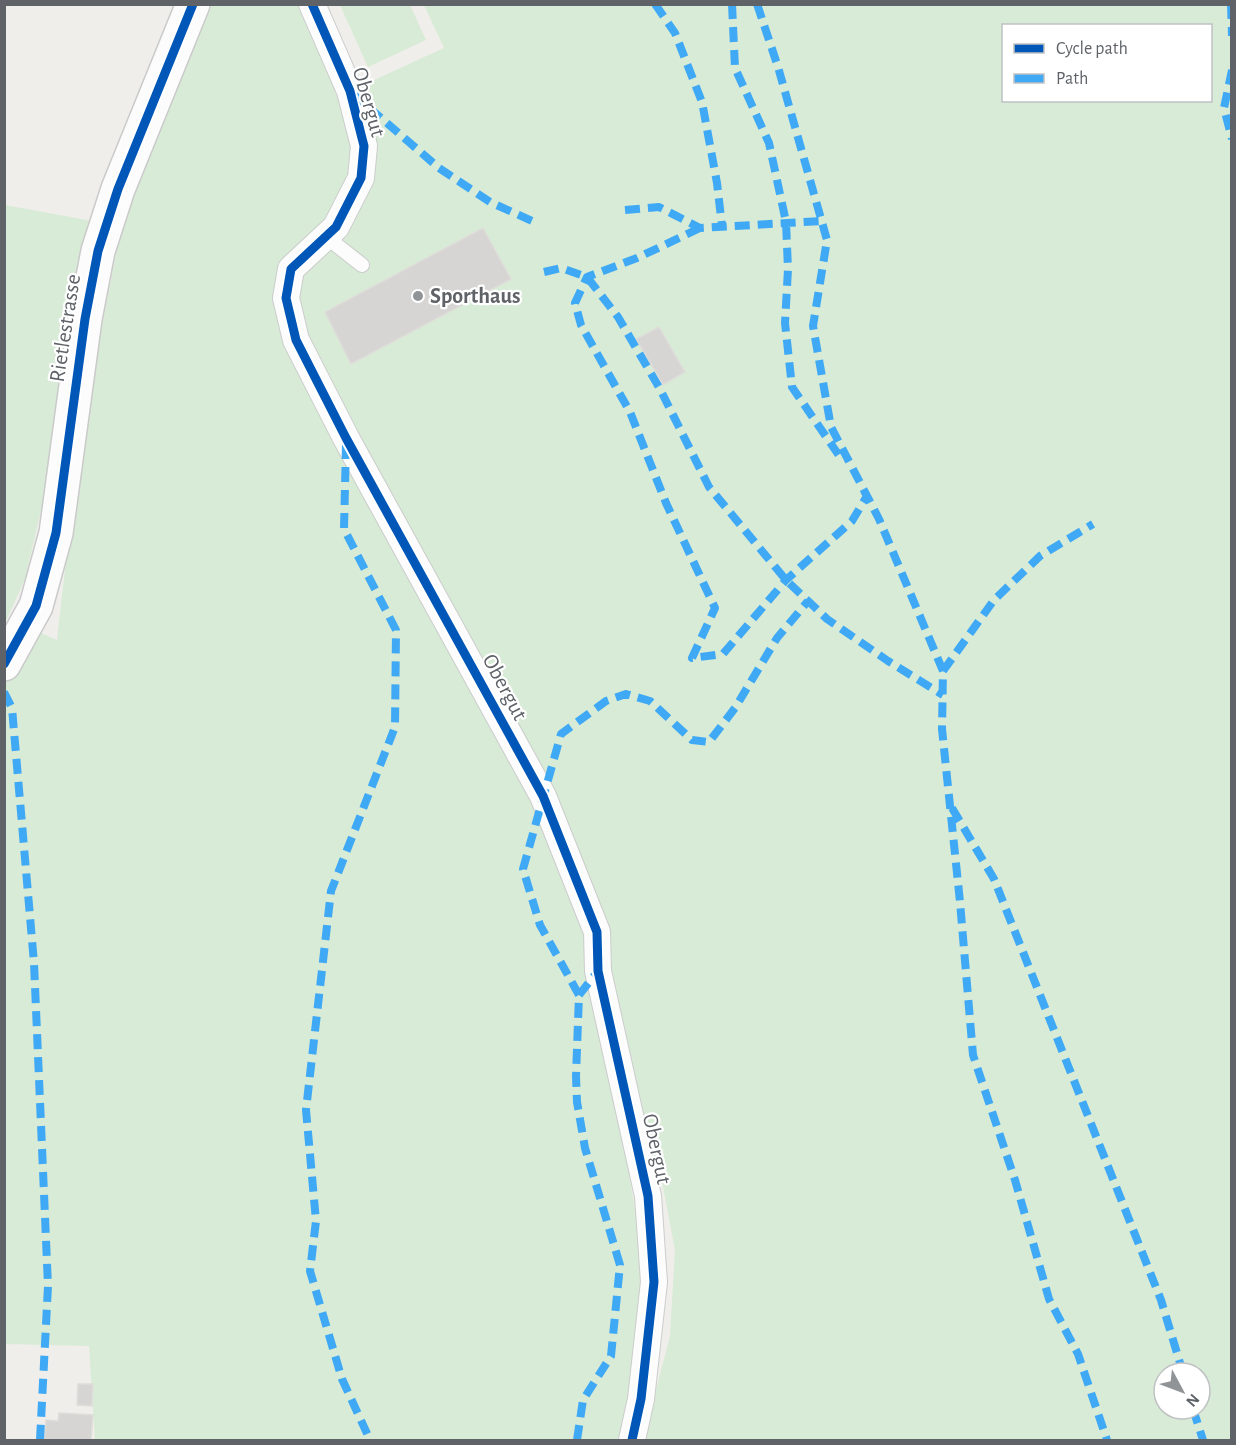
<svg xmlns="http://www.w3.org/2000/svg" width="1236" height="1445" font-family="'Alegreya Sans',sans-serif">
<style>
.green{fill:#d8ebd6;fill-rule:evenodd}
.building{fill:#d6d5d3;stroke:#deddd9;stroke-width:1.5}
.lines{fill:none;stroke-linecap:round;stroke-linejoin:round}
.lane-casing{stroke:#cbcccc;stroke-width:16}
.street-casing{stroke:#cbcccc;stroke-width:28}
.secondary-casing{stroke:#cacacb;stroke-width:36}
.lane{stroke:#fdfcfc;stroke-width:14}
.street{stroke:#fdfcfc;stroke-width:26}
.secondary{stroke:#fdfcfc;stroke-width:33}
.quiet{stroke:#3fa9f5;stroke-width:8;stroke-dasharray:15 8;stroke-linecap:butt}
.cycleway-casing{stroke:#fff;stroke-width:13}
.cycleway{stroke:#0057b8;stroke-width:9}
.poi-dot{fill:#919496;stroke:#fff;stroke-width:2}
.labels{text-anchor:middle;dominant-baseline:central;stroke-width:4.5;stroke-linejoin:round;paint-order:stroke}
.street-label{font-size:22px;fill:#5f6368;stroke:#fff}
.poi-label{font-size:22px;font-weight:bold;fill:#5f6368;stroke:#fff;text-anchor:start}
</style>
<rect width="100%" height="100%" fill="#efeeea"/>
<!-- green -->
<path class="green" d="M212,5H307L350,91L444,48L424,5H1231V1440H643L670,1336L675,1250L657,1155L628,1168L645,1267L624,1440H95L89,1346L5,1344L4,680L36,631L57,640L80,438L124,214ZM1004,26H1210V100H1004ZM1164,1373H1200V1409H1164Z
M340,5H410L426,40L368,67Z
M5,205L92,221L55,450L25,579L5,623Z"/>
<!-- building -->
<path class="building" d="M483,228L511,279L351,364L325,312Z
M659,327L685,372L663,385L636,339Z
M78,1384H93L92,1406L77,1405Z
M59,1413L93,1415L91,1440H44L46,1420L58,1421Z"/>
<g class="lines">
<!-- lane casing -->
<g class="lane-casing">
<path id="lane" d="M325,236L362,265"/>
</g>
<!-- street casing -->
<g class="street-casing">
<path id="street" d="M312,4L350,91L364,146L361,178L336,227L291,269L286,298L296,340L346,438L543,796L597,932L598,971L648,1196L654,1282L641,1399L632,1440"/>
</g>
<!-- secondary casing -->
<g class="secondary-casing">
<path id="secondary" d="M4,664L36,606L56,533L85,319L98,251L118,189L193,4"/>
</g>
<!-- lane -->
<use href="#lane" class="lane"/>
<!-- street -->
<use href="#street" class="street"/>
<!-- secondary -->
<use href="#secondary" class="secondary"/>
<!-- quiet -->
<path class="quiet" d="M655,4L675,33L702,102L717,183L722,226
M732,4L735,68L769,143L786,222L788,269L785,323L792,387L840,457
M757,4L778,67L827,240L813,326L831,427L879,519L943,671L942,729L960,902L973,1055L1015,1180L1049,1299L1078,1354L1107,1440
M1231,4L1232,36
M1232,70L1224,108L1232,139
M352,93L439,168L490,202L532,221
M625,210L659,207L700,228L822,221
M700,228L637,258L587,277L575,303L581,325L630,412L666,503L715,608L692,658L723,654L786,580L852,521L867,496L864,491
M544,272L561,268L587,277L618,317L660,389L709,487L786,580L827,619L888,661L943,695
M346,444L344,529L396,630L395,727L331,891L306,1110L316,1221L310,1271L342,1379L370,1440
M943,671L994,600L1040,556L1093,524
M4,692L12,708L34,963L48,1286L40,1440
M952,808L994,879L1161,1300L1183,1373
M579,995L598,971
M1193,1409L1203,1440
M577,1440L583,1400L611,1356L620,1265L585,1148L577,1102L576,1076L579,995L540,925L523,869L561,734L606,701L626,694L650,701L692,740L709,742L735,708L777,638L808,601"/>
<!-- cycleway casing -->
<g class="cycleway-casing">
<path id="cycleway" d="M312,4L350,91L364,146L361,178L336,227L291,269L286,298L296,340L346,438L543,796L597,932L598,971L648,1196L654,1282L641,1399L632,1440
M4,664L36,606L56,533L85,319L98,251L118,189L193,4"/>
</g>
<!-- cycleway -->
<use href="#cycleway" class="cycleway"/>
</g>
<!-- markers -->
<circle class="poi-dot" cx="418" cy="296" r="6"/>
<g class="labels">
<!-- street labels -->
<g class="street-label">
<text transform="translate(369 102) rotate(74)">Obergut</text>
<text transform="translate(65 328) rotate(-81)">Rietlestrasse</text>
<text transform="translate(505 687) rotate(62)">Obergut</text>
<text transform="translate(657 1149) rotate(78)">Obergut</text>
</g>
<!-- poi labels -->
<g class="poi-label">
<text x="430" y="296">Sporthaus</text>
</g>
</g>
<!-- border -->
<rect width="1236" height="1445" fill="none" stroke="#5f6368" stroke-width="12"/>
<!-- legend -->
<rect x="1002" y="24" width="210" height="78" fill="#ffffff" stroke="#bfc1c3" stroke-width="1.5"/>
<rect x="1014" y="44" width="30" height="9" fill="#0057b8" stroke="#bfc1c3" stroke-width="1.5"/>
<text x="1056" y="54" font-size="18" fill="#5f6368">Cycle path</text>
<rect x="1014" y="74" width="30" height="9" fill="#3fa9f5" stroke="#bfc1c3" stroke-width="1.5"/>
<text x="1056" y="84" font-size="18" fill="#5f6368">Path</text>
<!-- north arrow -->
<g transform="translate(1182 1391) rotate(131)"><circle r="28" fill="#ffffff" stroke="#bfc1c3" stroke-width="1.5"/>
<path d="M0-4.5L10 22L0 15L-10 22Z" fill="#919496"/>
<text y="-9" font-size="16" font-weight="bold" text-anchor="middle" fill="#5f6368">N</text>
</g>
</svg>
